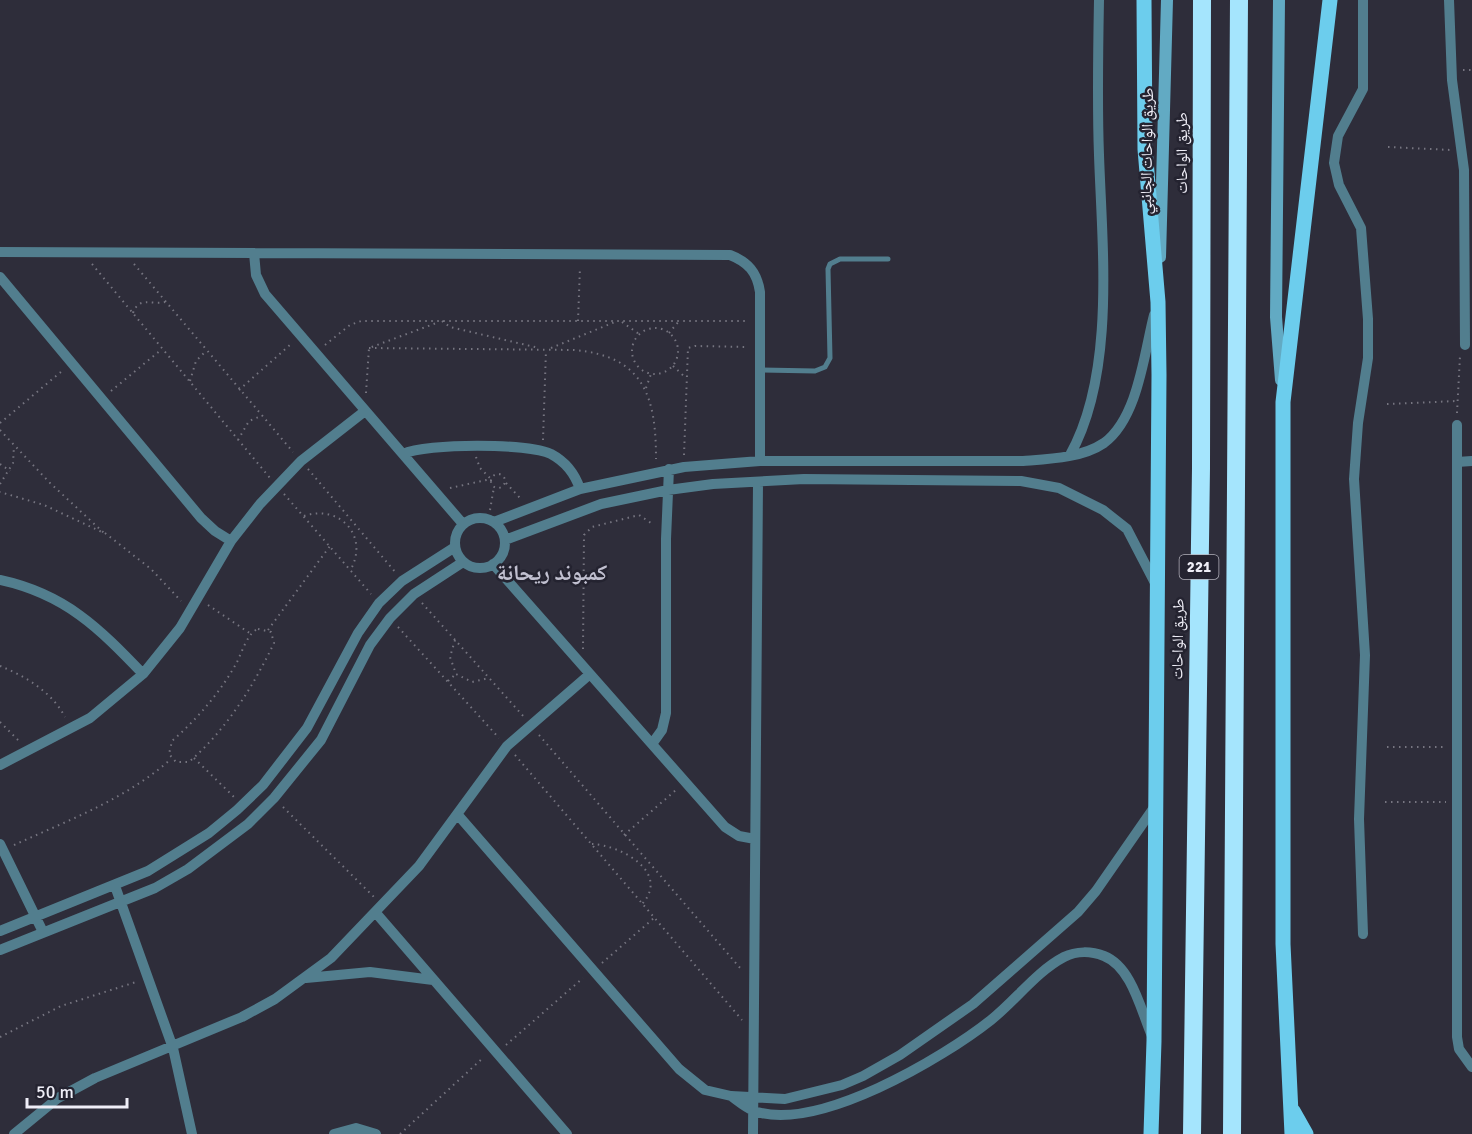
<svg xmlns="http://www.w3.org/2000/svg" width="1472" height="1134" font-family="Signika,'Noto Naskh Arabic',sans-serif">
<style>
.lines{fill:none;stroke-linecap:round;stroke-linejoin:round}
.path{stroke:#767580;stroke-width:2;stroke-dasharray:1.5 4.5;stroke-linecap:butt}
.lane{stroke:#527e8e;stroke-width:5}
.street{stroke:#527e8e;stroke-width:10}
.secondary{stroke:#62aac3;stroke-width:12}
.primary{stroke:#6ccded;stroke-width:15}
.highway{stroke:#a5e5fd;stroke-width:18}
.labels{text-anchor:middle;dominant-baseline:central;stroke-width:5;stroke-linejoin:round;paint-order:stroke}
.shield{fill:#242330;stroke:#b2b1bb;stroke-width:1.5}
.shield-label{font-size:15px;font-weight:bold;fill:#efeef7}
.street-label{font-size:16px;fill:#efeef7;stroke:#242330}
.district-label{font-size:22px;font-weight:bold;fill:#c1c0d0;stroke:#242330}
</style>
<rect width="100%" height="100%" fill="#2e2d3a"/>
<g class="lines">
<!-- path -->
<path class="path" d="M1463,70H1472
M1388,147L1451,150
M92,264L270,478
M134,264L293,452
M133,313C139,296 151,305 165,302
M442,321L450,327L539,348
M578,321L580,267
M622,322L639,334
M632 351a23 23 0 1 1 46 0a23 23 0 1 1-46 0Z
M669,333L679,321
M325,345L350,325L361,321H749
M369,348L574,350C645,356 656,398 656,459
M551,348L615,322
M673,366L686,378
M190,381L196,361L206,351
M646,388L651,374
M239,390L291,344
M111,391L162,349
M366,393L369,348L439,322
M1387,404L1457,401
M1457,413L1460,356
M0,423L62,371
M0,430L49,482L104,533L44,505L0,492
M238,440L249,421L261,416
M543,440L546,350
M684,455L688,348L695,346L748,347
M476,457L480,468L491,479
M0,464L10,471
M308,469L396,573
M491 481a7 7 0 1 1 14 0a7 7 0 1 1-14 0Z
M506,483L520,498
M0,484L13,463L14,446
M450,488L491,479
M284,494L371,594
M490,510L494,487
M304,516C339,504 369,535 351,569
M105,533L151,569L181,601
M422,603L524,717
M208,605L251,634
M398,627L499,738
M258,629L271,632L274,643C253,687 226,730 189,762H176L169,754L172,741C197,719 219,694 236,664C242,653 247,633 258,629Z
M268,630L330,546
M455,640L450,657L456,674L472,682L489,678
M583,649L584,535L592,527L639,515L654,525
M0,666C25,676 52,692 65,717
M448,681L456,674
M0,722L20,742
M539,735L741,969
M1387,747H1444
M515,755L742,1020
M194,758L235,798
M1385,802H1446
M283,807L375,898
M624,835L676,790
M592,844C620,845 671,872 642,904
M14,845C69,820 126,799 171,759
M602,963L654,918
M0,1037L61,1006L136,982
M506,1045L583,978
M400,1134L484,1057"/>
<!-- lane -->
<path class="lane" d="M760,370L815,371L825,367L830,358L828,269L830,264L840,259H888"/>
<!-- street -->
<path class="street" d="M1363,0V89L1338,136L1334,163L1339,185L1361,228L1368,319V358L1358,423L1354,479L1365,655L1359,819L1363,934
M1449,0L1452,80L1464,170L1465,345
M0,252L730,255C748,262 757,272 760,292V461
M254,253L256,275L265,294L463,524
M0,277L201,518L215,531L231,541
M1457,425V1037L1459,1049L1472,1067
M403,454C427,443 528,443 551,454C566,462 575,474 580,489
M1070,455C1116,373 1102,246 1099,155C1097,103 1098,52 1099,0
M1457,462L1472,461
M455 543a25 25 0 1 1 50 0a25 25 0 1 1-50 0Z
M494,522L580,489L684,467L760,461H1023C1049,459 1082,458 1104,443C1138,418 1144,354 1154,315
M505,540L601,504L668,490L713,484L804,479L1021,481L1059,488L1103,510L1127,529L1155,583
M493,564L725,827L739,836L755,839
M0,580C65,594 99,628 143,674
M652,744L662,730L666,713V539L669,469
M0,765L90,718L143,674L180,628L231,541L260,504L301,461L365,411
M458,815L679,1069L705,1090L731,1096L785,1099L842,1085L863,1076L900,1055L973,1004L1078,912L1096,891L1155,806
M0,844L43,932
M115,886L173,1048L192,1134
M376,913L567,1134
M0,931L148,871L209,833L237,810L263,785L307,728L358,633L379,603L402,581L455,547
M0,950L155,888L188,869L248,824L274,798L321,740L370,645L390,618L414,594L463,562
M306,978L370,972L433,980
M731,1096C738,1101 746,1108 754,1111C817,1133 943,1058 991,1020C1015,1001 1037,971 1064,957C1076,951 1091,951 1104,956C1132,967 1141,1011 1152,1036
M14,1134L58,1098L95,1078L242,1017L275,999L331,958L419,866L507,746L590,674
M334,1134L356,1128L376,1134
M753,1134L758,483"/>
<!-- secondary -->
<path class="secondary" d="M1279,0L1276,317L1281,380
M1160,257L1167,0"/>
<!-- primary -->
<path class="primary" d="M1144,0L1145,149L1158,302L1159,375L1154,1041L1151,1134
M1293,1111L1306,1134
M1292,1134L1283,944V402L1330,0"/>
<!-- highway -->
<path class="highway" d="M1192,1134L1201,468L1202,0
M1232,1134L1239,0"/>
</g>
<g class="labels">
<!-- shield labels -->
<rect class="shield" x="1179.5" y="555" width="39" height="24" rx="4.5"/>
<g class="shield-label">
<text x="1199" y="567">221</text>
</g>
<!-- street labels -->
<g class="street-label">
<text transform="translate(1147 151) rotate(-89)">طريق الواحات الجانبي</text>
<text transform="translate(1182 153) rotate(-90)">طريق الواحات</text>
<text transform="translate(1178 639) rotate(-89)">طريق الواحات</text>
</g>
<!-- district labels -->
<g class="district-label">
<text x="552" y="572">كمبوند ريحانة</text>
</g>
</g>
<!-- scale -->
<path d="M27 1098v9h100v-9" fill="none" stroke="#efeef7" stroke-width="3"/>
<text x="36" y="1098" font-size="18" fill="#efeef7" stroke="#242330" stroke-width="4.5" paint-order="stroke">50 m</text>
</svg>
